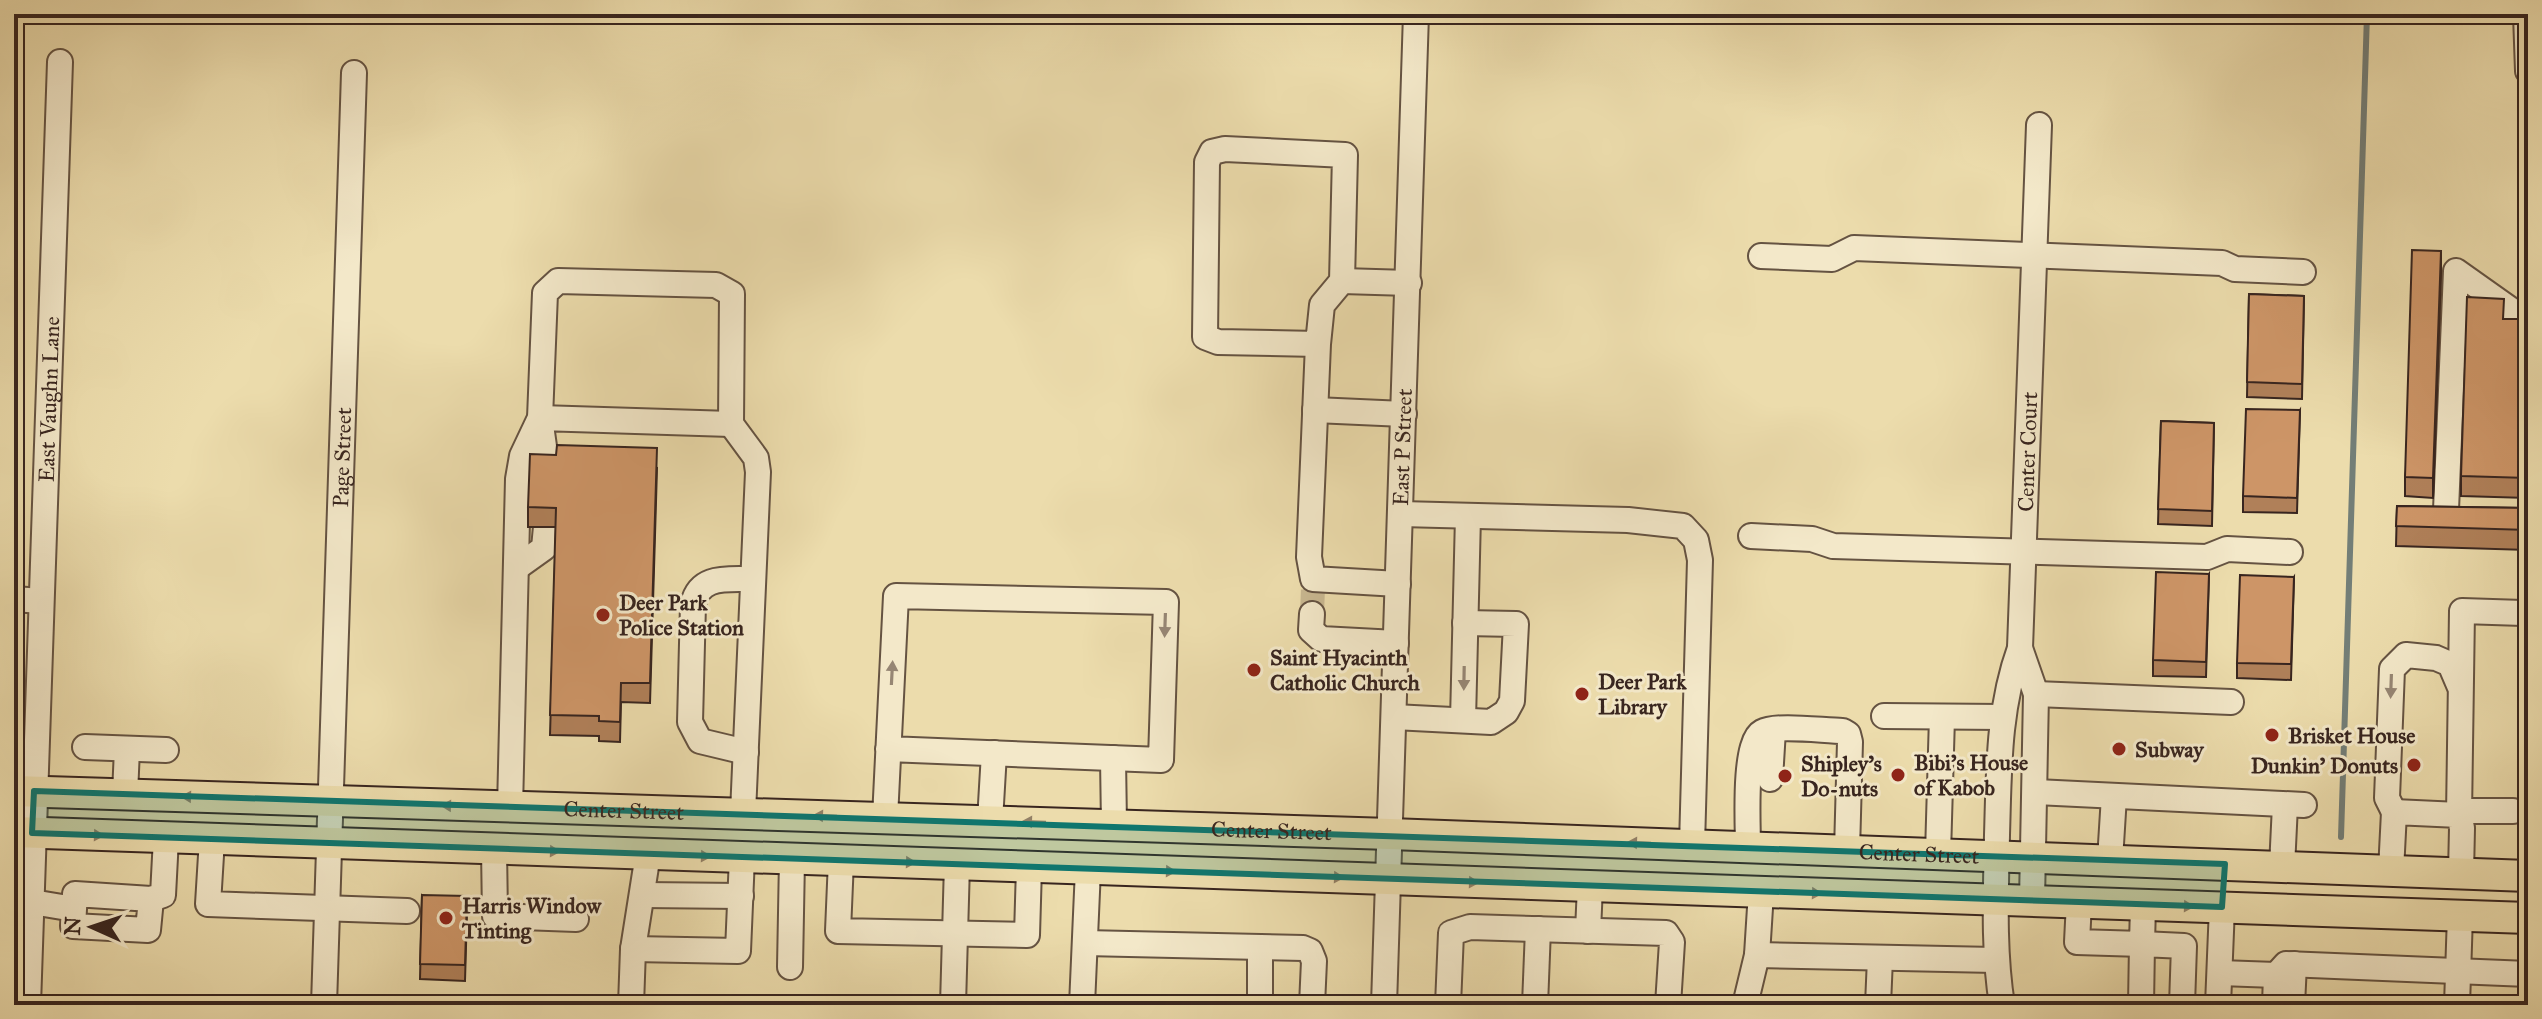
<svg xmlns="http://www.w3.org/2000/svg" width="2542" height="1019" font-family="'IM FELL Great Primer',serif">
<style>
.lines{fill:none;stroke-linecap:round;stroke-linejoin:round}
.stream{stroke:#737e77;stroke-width:6}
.minor-tunnel{stroke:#c8b790;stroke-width:24;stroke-dasharray:24 12;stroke-linecap:butt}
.minor-casing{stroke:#655342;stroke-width:28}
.major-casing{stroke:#38251f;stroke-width:34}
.minor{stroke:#f3e8c9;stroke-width:24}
.major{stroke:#ecdcac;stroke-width:30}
.wall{fill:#b08059;stroke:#38251f;stroke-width:2}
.shaded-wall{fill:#906848;stroke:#38251f;stroke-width:2}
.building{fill:#cd9567;stroke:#38251f;stroke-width:2}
.oneway{fill:#968674}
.oneway2{fill:#928066}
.marked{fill:#0f766e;fill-opacity:0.2;stroke:#0f766e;stroke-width:6;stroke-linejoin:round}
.poi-dot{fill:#8f2418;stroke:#f3e8c9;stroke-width:3}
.labels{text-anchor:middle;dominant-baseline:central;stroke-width:6;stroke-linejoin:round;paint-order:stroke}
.street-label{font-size:22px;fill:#38251f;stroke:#f3e8c9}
.poi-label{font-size:22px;font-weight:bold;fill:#38251f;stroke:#f3e8c9;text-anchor:start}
</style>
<rect width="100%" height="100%" fill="#ecdcac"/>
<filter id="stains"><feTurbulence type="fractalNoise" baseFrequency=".0025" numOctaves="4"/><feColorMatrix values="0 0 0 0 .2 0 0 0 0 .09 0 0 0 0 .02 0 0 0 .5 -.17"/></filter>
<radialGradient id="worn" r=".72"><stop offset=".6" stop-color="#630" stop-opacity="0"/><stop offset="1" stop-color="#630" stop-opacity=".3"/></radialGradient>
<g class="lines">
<!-- stream -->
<path class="stream" d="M2341,837L2367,14"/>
<!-- minor-tunnel -->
<path class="minor-tunnel" d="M1312,614L1313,588"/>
<!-- minor casing -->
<g class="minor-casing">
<g id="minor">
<path d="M2526,14L2528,71"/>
<path d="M1761,256L1832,259L1854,248L2222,263L2235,269L2303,272"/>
<path d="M1342,281L1409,283"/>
<path d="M1318,344L1322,305L1342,281L1345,155L1225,149L1212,152L1207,162L1205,337L1218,342L1318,344L1309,557L1313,579L1398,584"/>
<path d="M1315,410L1404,414"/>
<path d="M548,475L540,418L731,424"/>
<path d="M2446,510L2456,271L2528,322"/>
<path d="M1401,514L1628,520L1683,526L1696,540L1700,560L1692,845"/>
<path d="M1751,536L1812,539L1833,546L2207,557L2227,549L2290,552"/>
<path d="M516,568L544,548L546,527"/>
<path d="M14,599L41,601"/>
<path d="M1312,614L1311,630L1321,639L1396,643"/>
<path d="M2020,648L2036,694L2032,901"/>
<path d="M2036,694L2231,702"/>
<path d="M1884,716L2002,717"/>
<path d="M1394,717L1491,722L1506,712L1512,701L1516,624L1465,623"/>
<path d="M1463,720L1468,516"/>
<path d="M85,747L166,750"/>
<path d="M746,752L700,741L690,722L693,604C700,574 728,580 753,579"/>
<path d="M1113,758L1114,825"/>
<path d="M1770,779L1773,730"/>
<path d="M2036,792L2304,805"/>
<path d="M125,794L127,749"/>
<path d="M510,808L518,479L522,456L540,418L545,293L558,281L716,285L732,294L731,424L756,458L758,472L743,813"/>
<path d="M2513,811H2471L2459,815L2462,611L2523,613"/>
<path d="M2394,812L2387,798L2392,669L2406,655L2436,658L2450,664L2459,685"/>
<path d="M885,818L896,596L1166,602L1161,760L888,749"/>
<path d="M990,821L994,753"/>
<path d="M212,839L208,904L407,911"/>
<path d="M1748,847C1748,826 1743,742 1762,732C1777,724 1824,731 1843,731L1848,734L1850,742L1847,851"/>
<path d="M494,849L495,916L576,919"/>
<path d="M1938,854L1942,717"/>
<path d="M841,860L838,931L1027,935L1029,867"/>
<path d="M2110,860L2114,796"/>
<path d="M2282,867L2285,805"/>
<path d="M2391,871L2394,812L2459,815L2462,828L2461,873"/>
<path d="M644,895L741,896"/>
<path d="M14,899L74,909L73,926L148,930L151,899L75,894L74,909"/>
<path d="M151,899L163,895L166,838"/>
<path d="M2079,902L2077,942L2142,944L2143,905"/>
<path d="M1588,931L1590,886"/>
<path d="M1085,943L1303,948L1310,951L1314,961L1312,1005"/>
<path d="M633,949L738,951L742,857"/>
<path d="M1260,949V1005"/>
<path d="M1757,955L1995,960"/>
<path d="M790,967L792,859"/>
<path d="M2220,973L2276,975"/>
<path id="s1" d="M28,1005L60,62"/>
<path id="s2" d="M324,1005L354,73"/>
<path d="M631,1005L633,949L648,854"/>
<path d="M953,1005L957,864"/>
<path d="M1082,1005L1088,869"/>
<path id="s3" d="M1384,1005L1416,14"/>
<path d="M1448,1005L1451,933L1470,927L1666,933L1672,942L1668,1005"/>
<path d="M1535,1005L1538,929"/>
<path d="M1745,1005L1757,955L1761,892"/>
<path d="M1878,1005L1880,958"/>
<path id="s4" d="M2002,1005C1993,948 1996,892 1997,835C1999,770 1998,709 2020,648L2039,125"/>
<path d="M2141,1005L2142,944L2184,946L2182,1005"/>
<path d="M2218,1005L2222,907"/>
<path d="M2275,1005L2276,975L2286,964L2528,974"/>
<path d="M2292,1005L2294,964"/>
<path d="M2457,1005L2460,915"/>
</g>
</g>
<!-- major casing -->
<g class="major-casing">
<g id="major">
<path id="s5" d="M14,791L1390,834L2528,876"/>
<path d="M14,832L2528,918"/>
</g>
</g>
<!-- minor -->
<use href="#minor" class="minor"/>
<!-- major -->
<use href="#major" class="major"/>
</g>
<!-- wall -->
<path class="wall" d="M2441,271L2433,498L2405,496V477Z
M2249,294L2304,296L2302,399L2247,397Z
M2528,319V498L2461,496V476Z
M2300,410L2297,513L2243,512V496Z
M2161,421L2214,423L2212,526L2158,524Z
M657,468L650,703L621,702L620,742L599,741V736L550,735L556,527H528V507Z
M2397,506L2528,508V550L2396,546Z
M2209,574L2206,677L2153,676V660Z
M2294,577L2291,680L2237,678V663Z
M422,895L467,912L465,981L420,979Z"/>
<!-- shaded-wall -->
<path class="shaded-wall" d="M2441,251V271L2433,498V478Z"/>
<!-- building -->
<path class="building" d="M2412,250L2441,251L2433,478L2405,477Z
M2249,294L2304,296L2302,384L2247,382Z
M2467,297L2504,299L2503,319H2528V478L2461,476Z
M2246,409L2300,410L2297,498L2243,496Z
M2161,421L2214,423L2212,511L2158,509Z
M557,445L657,448L650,683H621L620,722L599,721V716L550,715L556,508L528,507L530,454L556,455Z
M2397,506L2528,508V530L2396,526Z
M2156,572L2209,574L2206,662L2153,660Z
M2240,575L2294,577L2291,664L2237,663Z
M422,895L467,896L465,965L420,964Z"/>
<!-- one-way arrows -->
<defs><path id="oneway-solid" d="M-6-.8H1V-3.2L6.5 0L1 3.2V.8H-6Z" transform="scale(2)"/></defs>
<g class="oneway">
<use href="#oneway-solid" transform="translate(1165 625) rotate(92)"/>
<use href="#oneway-solid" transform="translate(892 673) rotate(-87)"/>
<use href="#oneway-solid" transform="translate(1464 678) rotate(91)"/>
<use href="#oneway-solid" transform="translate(2391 686) rotate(92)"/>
</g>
<g class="oneway2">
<use href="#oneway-solid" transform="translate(193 797) rotate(-178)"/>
<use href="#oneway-solid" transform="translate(453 806) rotate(-178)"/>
<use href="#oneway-solid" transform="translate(825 816) rotate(-178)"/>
<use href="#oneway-solid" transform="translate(1034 822) rotate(-178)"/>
<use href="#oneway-solid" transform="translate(92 835) rotate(2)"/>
<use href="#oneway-solid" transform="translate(1639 843) rotate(-178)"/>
<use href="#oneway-solid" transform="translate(548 851) rotate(2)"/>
<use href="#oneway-solid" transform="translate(699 856) rotate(2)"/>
<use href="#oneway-solid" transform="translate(904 862) rotate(2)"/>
<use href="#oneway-solid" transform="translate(1164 871) rotate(2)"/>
<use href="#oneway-solid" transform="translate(1332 877) rotate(2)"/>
<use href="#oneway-solid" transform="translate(1467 882) rotate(2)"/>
<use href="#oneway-solid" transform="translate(1810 893) rotate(2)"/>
<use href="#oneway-solid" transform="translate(2182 906) rotate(2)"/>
</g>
<!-- marked area -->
<path class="marked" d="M34,791L2225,864L2222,907L2079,902L32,833Z"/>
<!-- markers -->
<g class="poi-dot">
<circle cx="603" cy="615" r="8"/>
<circle cx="1254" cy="670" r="8"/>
<circle cx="1582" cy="694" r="8"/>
<circle cx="2272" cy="735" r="8"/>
<circle cx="2119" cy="749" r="8"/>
<circle cx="2414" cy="765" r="8"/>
<circle cx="1898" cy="775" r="8"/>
<circle cx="1785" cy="776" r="8"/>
<circle cx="446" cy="918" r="8"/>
</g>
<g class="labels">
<!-- street labels -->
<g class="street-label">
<text stroke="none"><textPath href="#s1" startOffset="606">East Vaughn Lane</textPath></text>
<text stroke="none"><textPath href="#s3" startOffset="558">East P Street</textPath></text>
<text stroke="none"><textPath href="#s4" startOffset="556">Center Court</textPath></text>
<text stroke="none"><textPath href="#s2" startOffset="548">Page Street</textPath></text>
<text stroke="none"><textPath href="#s5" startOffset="610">Center Street</textPath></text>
<text stroke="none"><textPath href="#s5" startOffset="1258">Center Street</textPath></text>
<text stroke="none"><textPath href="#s5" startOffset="1906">Center Street</textPath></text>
</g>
<!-- poi labels -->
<g class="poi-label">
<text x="619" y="602">Deer Park<tspan x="619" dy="25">Police Station</tspan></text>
<text x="1270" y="657">Saint Hyacinth<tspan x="1270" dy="25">Catholic Church</tspan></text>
<text x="1598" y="681">Deer Park<tspan x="1598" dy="25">Library</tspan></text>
<text x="2288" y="735">Brisket House</text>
<text x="2135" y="749">Subway</text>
<text x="1914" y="762">Bibi's House<tspan x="1914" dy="25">of Kabob</tspan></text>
<text x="1801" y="763">Shipley's<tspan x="1801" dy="25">Do-nuts</tspan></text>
<text x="2398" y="765" text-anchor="end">Dunkin' Donuts</text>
<text x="462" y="905">Harris Window<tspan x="462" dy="25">Tinting</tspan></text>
</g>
</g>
<!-- margin -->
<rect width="2542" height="1019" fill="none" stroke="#ecdcac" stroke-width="48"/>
<rect x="16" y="16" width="2510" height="987" fill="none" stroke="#38251f" stroke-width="4"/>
<rect x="24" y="24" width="2494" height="971" fill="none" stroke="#38251f" stroke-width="2"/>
<!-- north arrow -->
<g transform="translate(92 927) rotate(273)" stroke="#f3e8c9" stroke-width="6" paint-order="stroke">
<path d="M0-6L14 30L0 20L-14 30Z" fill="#38251f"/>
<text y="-12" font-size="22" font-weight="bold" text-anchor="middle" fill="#38251f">N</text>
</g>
<rect width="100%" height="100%" filter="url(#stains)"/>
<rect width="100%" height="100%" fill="url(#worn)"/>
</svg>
